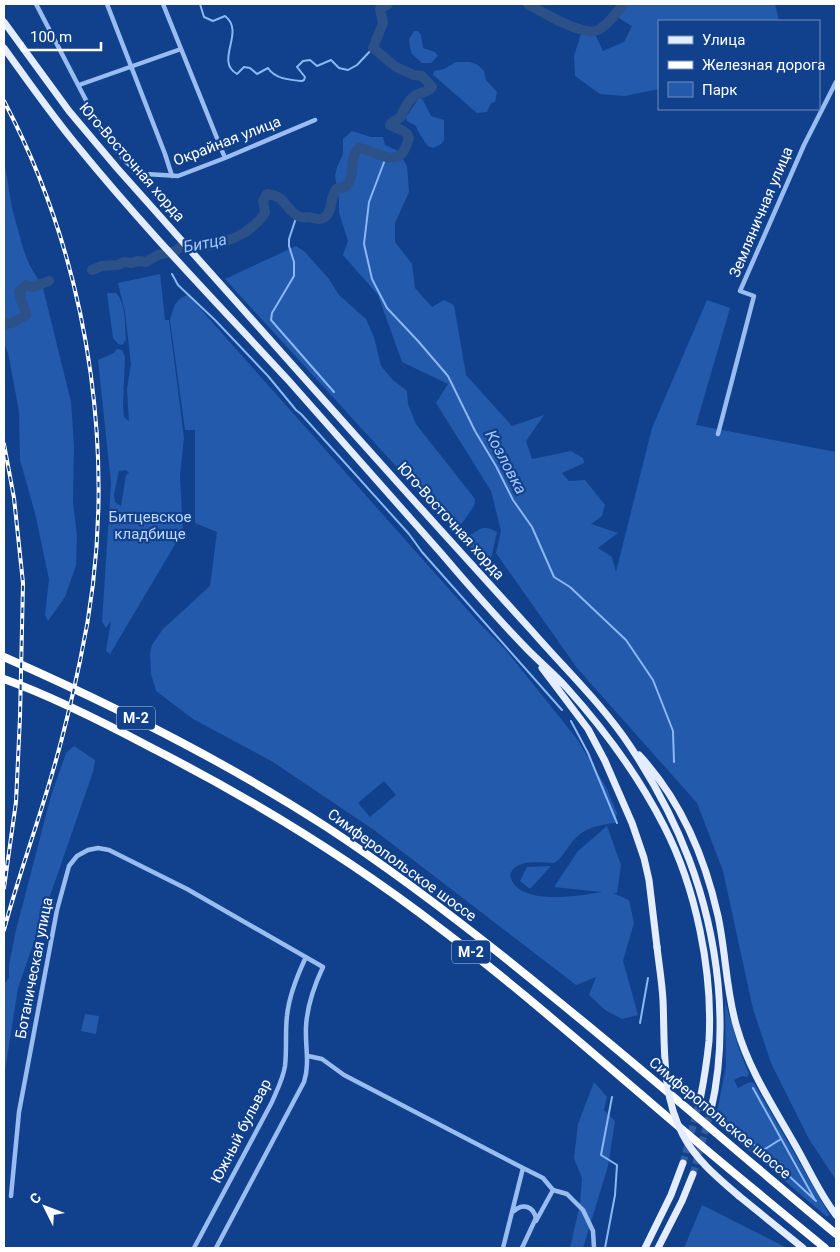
<svg xmlns="http://www.w3.org/2000/svg" width="840" height="1252" font-family="Roboto,sans-serif">
<style>
.green{fill:#235aac;fill-rule:evenodd}
.lines{fill:none;stroke-linecap:round;stroke-linejoin:round}
.stream{stroke:#8ab7f5;stroke-width:2}
.river{stroke:#2c5088;stroke-width:10}
.primary-tunnel{stroke:#355e9d;stroke-width:7;stroke-dasharray:7 3.5;stroke-linecap:butt}
.street{stroke:#99bdf1;stroke-width:4.5}
.primary{stroke:#e3edff;stroke-width:7}
.highway{stroke:#fff;stroke-width:8}
.rail-casing{stroke:#fff;stroke-width:4}
.rail{stroke:#11418c;stroke-width:2;stroke-dasharray:5.5;stroke-linecap:butt}
.primary-bridge{stroke:#e3edff;stroke-width:7}
.labels{text-anchor:middle;dominant-baseline:central;stroke-width:4.5;stroke-linejoin:round;paint-order:stroke}
.shield{fill:#11418c;stroke:#b8c6dc;stroke-width:1}
.shield-label{font-size:14px;font-weight:bold;fill:#fff}
.street-label{font-size:15px;fill:#fff;stroke:#11418c}
.park-label{font-size:15px;fill:#c0d8fd;stroke:#11418c}
.water-label{font-size:16px;font-style:italic;fill:#a5c7f9;stroke:#11418c}
</style>
<rect width="100%" height="100%" fill="#11418c"/>
<!-- green -->
<path class="green" d="M627,4H775L779,21H659V89L625,96L600,94L575,76L574,56L582,31L594,32L603,51L624,42L632,26L617,17Z
M414,31H418L421,35L423,48L435,52L438,56L431,63H422L411,53L409,39Z
M456,62H470L478,65L484,71L486,80L497,92L495,102L491,103L487,112L477,113L433,75L434,71L444,69Z
M419,98L423,100L431,116L444,120V140L441,144L433,148L428,146C425,142 417,131 416,126L407,121L406,117Z
M352,131L371,137H383L385,145L398,151L407,166L409,192L395,223V242L412,264L415,288L432,307L444,300L454,305L466,375L512,426L544,415L526,441L532,459L571,451L583,458L584,463L562,473L569,481L585,480L605,505L602,516L591,524L618,533L598,548L612,557L616,572L652,428L707,300L730,308L696,425L836,452V1180L809,1139L771,1063L753,1009L723,871L697,803L577,668L496,553L501,531L491,491L436,403L448,384L402,362L378,295L343,255L348,241L339,213V199L335,176L337,167L343,154V139Z
M4,160L12,208L23,248L29,264L43,288L71,402L74,446L73,502L77,536L76,565L65,597L48,621L45,615L49,579L35,513L20,460L19,411L8,353L4,343Z
M296,246L304,251L329,279L339,295L366,319L374,337L381,366L393,380L407,391L408,404L416,424L475,499L474,506L458,529L462,535L468,536C481,530 481,523 497,532L489,568L225,279Z
M160,274L165,320H169L184,438L180,476L183,531L110,654L106,651L111,621L106,628L102,622L111,483L98,360L114,353L117,349L122,350L125,357L123,406L124,417L129,421L127,389L131,364L125,312L118,283ZM126,470L129,473L126,475L121,506L115,502L114,494L119,471Z
M107,293H116C126,303 125,325 126,340L122,345L118,344L113,338Z
M188,295L480,624L505,649L577,739L606,787L617,813L615,823C598,825 583,828 572,842C566,850 562,858 554,863C539,863 516,858 510,875C517,907 578,896 602,892L554,887L578,851L607,826L621,865L617,893H613L629,900L634,923L623,961L638,1015L622,1019L605,1010L589,995L596,977L576,985L374,830L273,762L193,719L156,691L151,674L150,654L152,645L163,629L210,586L217,532L195,523V430H185L170,320C174,308 174,299 188,295ZM384,781L396,795L370,817L358,803Z
M74,746L95,760L93,772L18,988L4,1077V989L5,983L9,978V965L16,930L51,796L66,753Z
M551,866L530,889L520,881L527,867Z
M725,1001L739,1049L749,1074L747,1077L742,1076L734,1080L738,1088L750,1082L754,1083L829,1214V1216H826L715,1122L726,1067Z
M85,1014L99,1016L96,1034L81,1031Z
M594,1082L607,1097L604,1110L615,1121L608,1166L583,1248H570L580,1204L582,1178L574,1158L578,1124Z
M702,1205L787,1248H684Z"/>
<g class="lines">
<!-- stream -->
<path class="stream" d="M200,4L204,17L213,21L225,16C246,32 214,61 237,74L244,67L250,68L257,74L268,68C275,79 290,80 302,81L304,80L305,77L297,67L303,61L310,60L317,66L331,60L339,68L348,70L357,65L373,48
M386,157L369,202L364,244L372,279L387,308L418,341L448,376L475,431L496,466L513,500L532,527L554,577L570,587L626,640L653,680L673,731L674,762
M297,215L289,239V246L294,262V276L272,313L271,320L334,392
M172,274L178,285L215,320L268,376L296,410L301,414L409,534L422,552L562,710
M571,721L588,753L617,823
M640,1023L648,978
M753,1088L815,1200
M718,1117L762,1151L816,1201
M762,1151L781,1139
M605,1248L615,1195L617,1165L601,1155L612,1097"/>
<!-- river -->
<path class="river" d="M528,4C542,12 583,37 598,30C607,25 618,12 623,4
M92,270L102,266L118,265L124,262L131,263L138,261L146,262L158,255L175,251L182,246C211,250 248,238 265,213L263,201L267,194C285,195 285,209 298,216C304,219 308,216 313,218C319,220 323,220 327,215C333,207 330,198 336,189L345,187C357,176 347,161 359,148C373,149 395,169 405,149C407,145 407,142 409,138C406,129 398,130 390,125L391,123L401,117C403,110 410,97 418,94C424,91 428,93 432,87L422,76L414,75L396,67L373,48L383,23L380,9L388,4
M4,324L12,323L26,315C25,307 20,300 19,292L26,285L33,287L49,281"/>
<!-- primary-tunnel -->
<path class="primary-tunnel" d="M683,1163L700,1100
M693,1174L711,1110"/>
<!-- street -->
<path class="street" d="M36,4L102,131L124,160L133,168L146,174L178,176L225,158L315,120
M107,4L165,154L172,176
M163,4L225,158
M79,85L181,49
M718,434L754,296L740,291L804,145L836,82
M308,1056L322,1059L344,1075L523,1168L503,1248
M523,1168L543,1178L553,1190L567,1194L583,1210L593,1231L594,1248
M11,1196L19,1112L57,910L69,866L77,856L88,850L98,848L109,850L187,889L323,967C314,986 307,1006 306,1027C305,1046 310,1064 304,1082L216,1248
M514,1211C523,1203 533,1206 536,1218L522,1248
M536,1221L553,1190
M194,1248L272,1102C277,1090 283,1079 285,1066C287,1049 285,1032 287,1016C289,995 297,976 306,957"/>
<!-- primary -->
<path class="primary" d="M4,22L69,111L117,168C214,277 310,385 407,493C449,539 490,585 532,631C565,669 602,704 630,746C679,820 709,895 718,983C722,1026 721,1067 711,1110
M4,48C28,81 52,116 79,148C145,229 218,304 289,381C340,438 390,496 441,553C469,586 498,619 528,650C541,663 554,674 566,687C604,729 638,775 664,826C696,888 713,971 709,1041C707,1061 704,1080 700,1100
M542,668L588,729L605,761L632,823L644,858L649,880L657,947
M639,755C680,799 705,858 718,916C726,953 726,992 737,1028C749,1070 773,1106 794,1143C808,1167 819,1193 836,1215
M739,1196L803,1248
M645,1248L671,1195L683,1163
M658,1248L682,1201L693,1174"/>
<!-- highway -->
<path class="highway" d="M4,657C115,706 223,760 325,826C406,879 483,939 558,1001C652,1077 743,1157 836,1234
M4,679C54,697 103,722 150,747C252,799 350,859 441,929C511,982 576,1039 643,1096C703,1148 764,1198 825,1248"/>
<!-- rail casing -->
<g class="rail-casing">
<path id="rail" d="M4,101C93,270 121,474 80,661C72,699 63,737 52,774C37,826 18,877 4,930
M4,444L14,498L23,583L20,717L16,802L4,888"/>
</g>
<!-- rail -->
<use href="#rail" class="rail"/>
<!-- primary-bridge -->
<path class="primary-bridge" d="M657,947C659,965 662,982 663,1000C665,1045 661,1094 683,1135C696,1160 718,1178 739,1196"/>
</g>
<g class="labels">
<!-- shield labels -->
<g class="shield">
<rect x="117" y="706.5" width="38" height="23" rx="4"/>
<rect x="452" y="940.5" width="38" height="23" rx="4"/>
</g>
<g class="shield-label">
<text x="136" y="718">М-2</text>
<text x="471" y="952">М-2</text>
</g>
<!-- street labels -->
<g class="street-label">
<text transform="translate(227 141) rotate(-21)">Окрайная улица</text>
<text transform="translate(132 162) rotate(49)">Юго-Восточная хорда</text>
<text transform="translate(761 212) rotate(-67)">Земляничная улица</text>
<text transform="translate(451 521) rotate(48)">Юго-Восточная хорда</text>
<text transform="translate(402 865) rotate(36)">Симферопольское шоссе</text>
<text transform="translate(34 968) rotate(-79)">Ботаническая улица</text>
<text transform="translate(720 1118) rotate(40)">Симферопольское шоссе</text>
<text transform="translate(241 1131) rotate(-63)">Южный бульвар</text>
</g>
<!-- park labels -->
<g class="park-label">
<text x="150" y="517">Битцевское<tspan x="150" dy="17">кладбище</tspan></text>
</g>
<!-- water labels -->
<g class="water-label">
<text transform="translate(205 243) rotate(-11)">Битца</text>
<text transform="translate(506 462) rotate(62)">Козловка</text>
</g>
</g>
<!-- border -->
<rect width="840" height="1252" fill="none" stroke="#ffffff" stroke-width="10"/>
<!-- legend -->
<rect x="658" y="20" width="162" height="90" fill="#11418c" stroke="#708dba"/>
<rect x="668" y="36" width="25" height="8" fill="#e3edff" stroke="#708dba"/>
<text x="702" y="45" font-size="15" fill="#ffffff">Улица</text>
<rect x="668" y="61" width="25" height="8" fill="#ffffff" stroke="#708dba"/>
<text x="702" y="70" font-size="15" fill="#ffffff">Железная дорога</text>
<rect x="668" y="82" width="25" height="15" fill="#235aac" stroke="#708dba"/>
<text x="702" y="95" font-size="15" fill="#ffffff">Парк</text>
<!-- north arrow -->
<g transform="translate(45 1207) rotate(312)" stroke="#11418c" stroke-width="4" paint-order="stroke">
<path d="M0-4L9 19L0 12L-9 19Z" fill="#ffffff"/>
<text y="-8" font-size="14" font-weight="bold" text-anchor="middle" fill="#ffffff">С</text>
</g>
<!-- scale -->
<path d="M22 42v8h79v-8" fill="none" stroke="#ffffff" stroke-width="2.5"/>
<text x="30" y="42" font-size="15" fill="#ffffff" stroke="#11418c" stroke-width="4" paint-order="stroke">100 m</text>
</svg>
